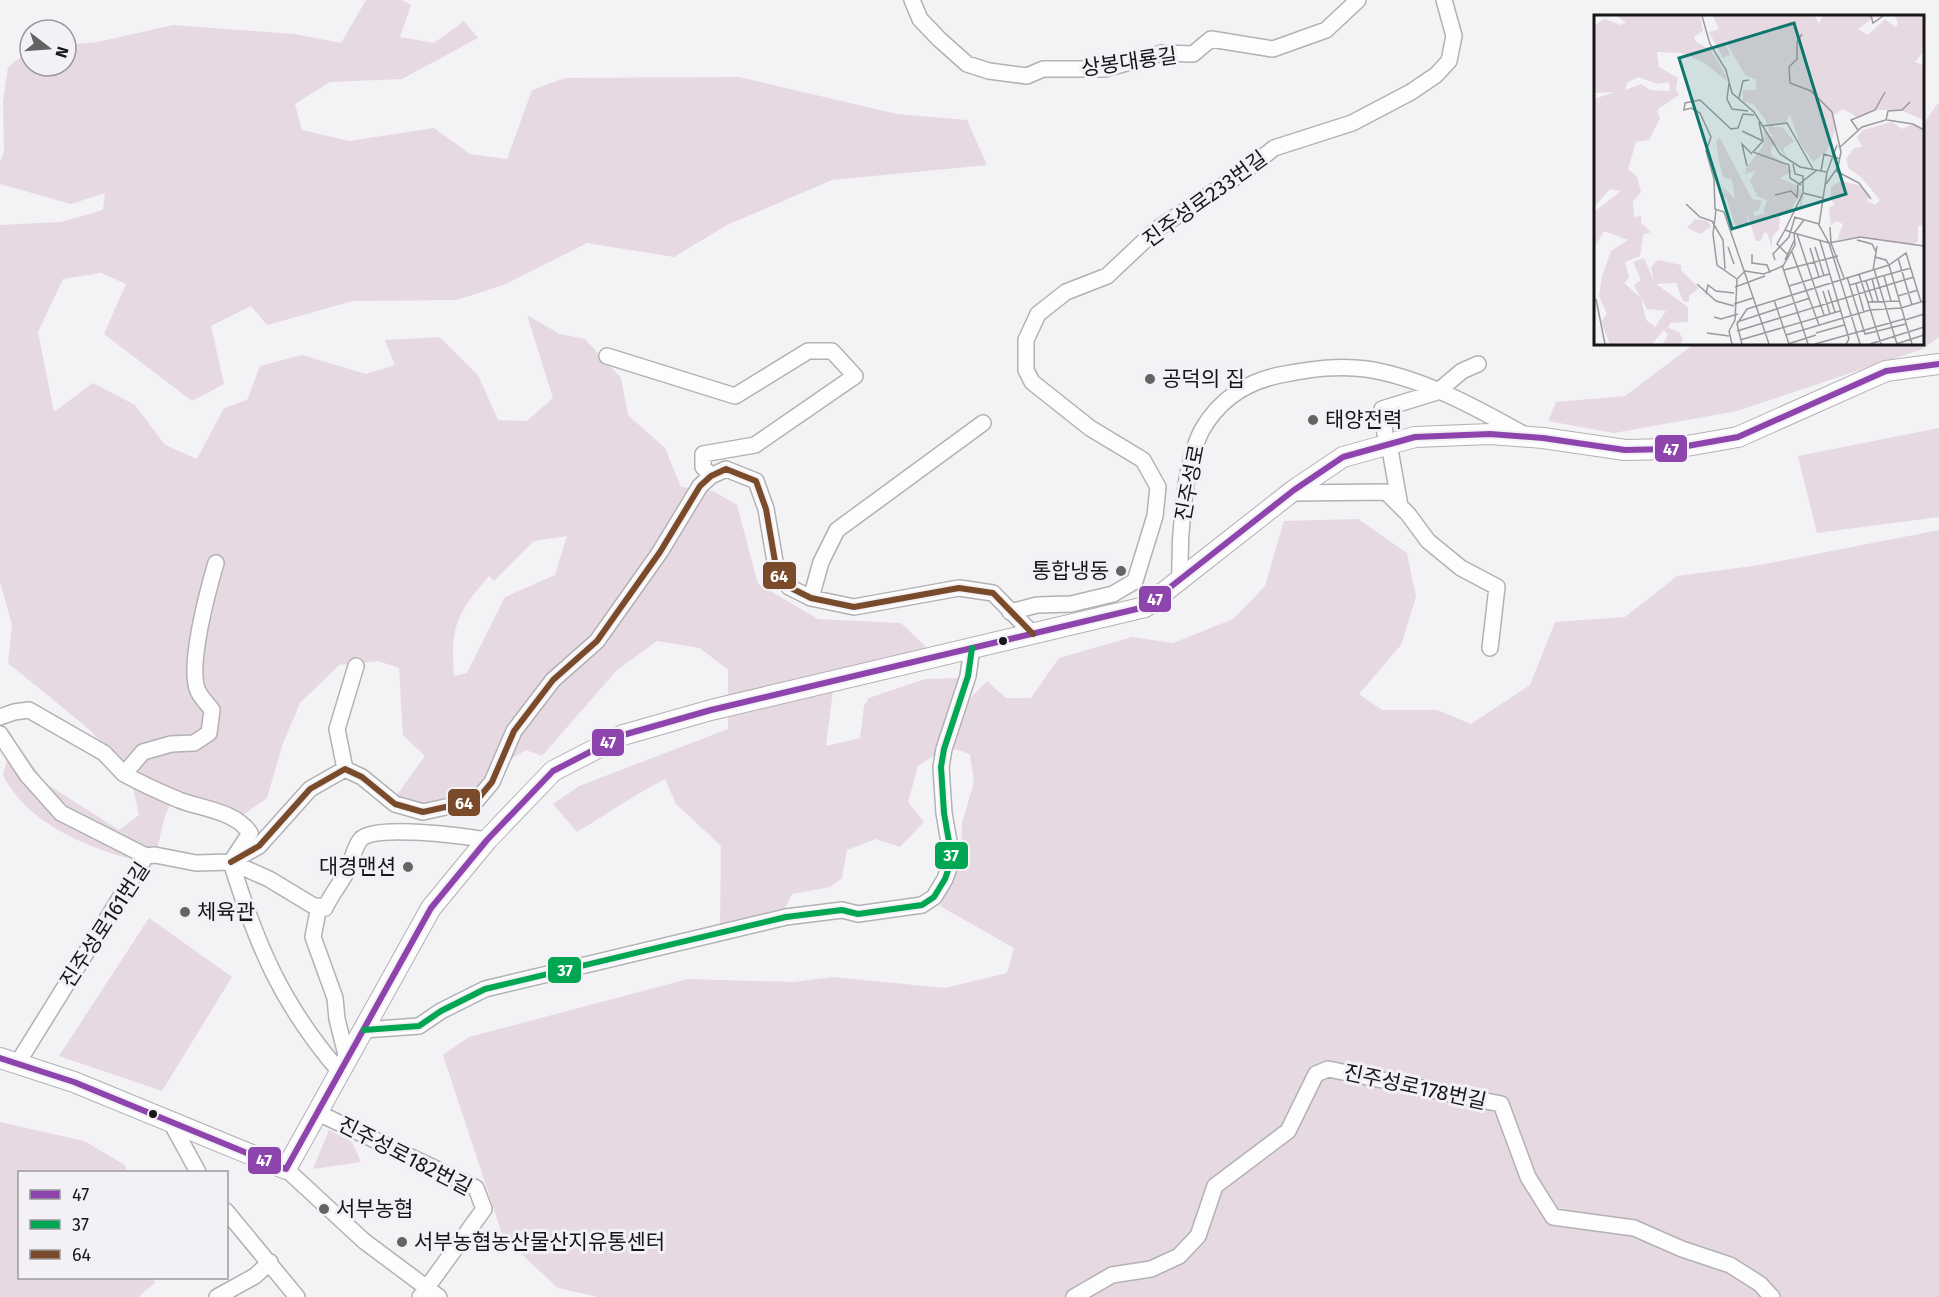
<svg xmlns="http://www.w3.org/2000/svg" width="1939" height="1297" font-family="'Fira Sans','Noto Sans KR',sans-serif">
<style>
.green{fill:#e7d9e1;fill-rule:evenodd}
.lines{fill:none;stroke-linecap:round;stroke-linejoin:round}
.minor-casing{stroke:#b2b1b4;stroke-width:18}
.major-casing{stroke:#b2b1b4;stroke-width:22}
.minor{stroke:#fdfdfe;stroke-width:15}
.major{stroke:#fdfdfe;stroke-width:20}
.bus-1-casing{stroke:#f3f1f6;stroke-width:10}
.bus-2-casing{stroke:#f3f1f6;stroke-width:10}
.bus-3-casing{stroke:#f3f1f6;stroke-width:10}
.bus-1{stroke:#8e44ad;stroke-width:6}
.bus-2{stroke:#00a651;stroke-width:6}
.bus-3{stroke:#7a4b2a;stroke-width:6}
.poi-dot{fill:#646465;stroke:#f3f1f6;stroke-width:2}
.bus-dot{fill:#171718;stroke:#f3f1f6;stroke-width:2}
.labels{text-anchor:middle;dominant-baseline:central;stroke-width:6;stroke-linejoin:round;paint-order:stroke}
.street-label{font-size:21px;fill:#171718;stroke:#f3f1f6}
.poi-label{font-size:21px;fill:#171718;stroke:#f3f1f6;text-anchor:start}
.inset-road{fill:none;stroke:#9b9a9d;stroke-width:1.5}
.view{fill:#0f766e;fill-opacity:0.15;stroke:#0f766e;stroke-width:3}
.inset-edge{fill:none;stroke:#171718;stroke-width:3}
.line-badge{stroke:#f3f1f6;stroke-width:2}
.badge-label{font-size:16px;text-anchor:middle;font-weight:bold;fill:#fff}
</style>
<rect width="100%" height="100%" fill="#f3f2f5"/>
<!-- green -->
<path class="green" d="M366,0H402L411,5L400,37L434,43L464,21L478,38L402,79L330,82L295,104L302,130L349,141L434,128L470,154L507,159L532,90L565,78L739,77L897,114L967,120L987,165L832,180L727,225L674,257L587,243L506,284L457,300L353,301L267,325L251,306L211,326L224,384L192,401L104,334L126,284L101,273L63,279L38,332L54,412L93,383L135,405L165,445L197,459L224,408L247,400L260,366L302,355L366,374L395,365L385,340L440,337L478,375L498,420L527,421L553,398L527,315L560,334L585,339L621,378L628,415L665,448L681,487L713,491L737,505L758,584L818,619L901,623L929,650L834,683L826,746L860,738L864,706L869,698L925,679L960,678L938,753L918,766L908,802L924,822L900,847L876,839L847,850L842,878L830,887L792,894L783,912L720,926L721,846L676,804L665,779C634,795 607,814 577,832L553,804L579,786L728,729V670L700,648L657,641L617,670L542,756L526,750L491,771L468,803L413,817L391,803L425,756L403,735L399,668L378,661L339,665L300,703L282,746L267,798L233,822L177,796C159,815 163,840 152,865C98,851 30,829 3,775L9,752L24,753L45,783L119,830L139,815L130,774L90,730L8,663L12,625L0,582V225L61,222L103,210L105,193L71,204L0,184V162L4,152L3,102L8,67L30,50V66H66V45L98,42L173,25L294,34L341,43ZM567,536L555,575L505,597L467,673L454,676C450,626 457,613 489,576L494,581L534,541Z
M1939,102V337L1923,349L1737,411L1614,433L1548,421L1556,402L1625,396L1694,344H1922L1923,124Z
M1939,428V517L1817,533L1798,456Z
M1358,519L1407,553L1416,597L1401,645L1359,694L1382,710H1437L1471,724L1530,685L1555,622L1625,617L1677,576L1760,565L1939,530V1297H598L558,1288L503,1237L443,1055L469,1037L688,979L793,982L833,977L945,988L1007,973L1014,948L940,906L961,857L962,823L974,782L970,754L952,748L963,706L987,681L1006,698H1031L1059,658L1132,637L1173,643L1233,619L1265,586L1284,521Z
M149,918L232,977L162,1091L59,1056Z
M0,1122L84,1141L125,1165L127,1172H20V1278H153L155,1283L138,1297H0Z
M329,1130L352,1142L361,1162L313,1169Z"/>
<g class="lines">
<!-- minor casing -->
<g class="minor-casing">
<path id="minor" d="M912,0L920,19L939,39L967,64L989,71L1027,76L1043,69H1105L1162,53L1193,54L1211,39L1273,49L1326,30L1358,0
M607,356L735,396L808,351H832L855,376L755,445L703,454V467L711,476
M1385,434L1382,409L1437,392L1462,371L1478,364
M1391,455L1400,506
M1290,493L1386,492L1408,514L1428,541L1461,568L1497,587L1490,648
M216,563C208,590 187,667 198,691C201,698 208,704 212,710L209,733L194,743L171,744L143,752L124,774C142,784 160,792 179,800C203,809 235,811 250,833L231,862C257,946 282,1005 340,1072
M1180,582C1179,542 1183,465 1202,430C1220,398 1250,380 1285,374C1312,369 1339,365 1366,369C1421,377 1477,408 1525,435
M811,598L821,562L837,530L983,423
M1010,612L1037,605L1071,604L1113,594L1135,581L1155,516L1158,487L1143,460L1090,428L1032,382L1026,370V340L1038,314L1066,292L1107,276L1157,229L1248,169L1274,148L1352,123L1411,92L1436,75L1449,61L1454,36L1444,0
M0,717L14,712L29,710L104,753L124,774
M0,734L27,775L61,813L146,856
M345,769L337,729L356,666
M231,862L259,846L310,789L345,769L362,777L395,804L423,812L477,800L492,782L514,731L553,680L597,641L660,552L700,486L711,476L726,469L756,481L766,509L777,573L789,587L811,598L854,607L959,588L993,593L1033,634
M319,906L313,937L335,998L337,1019L347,1059
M364,1030L419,1026L441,1011L485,989L786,917L842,910L858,914L922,905L934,897L945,879L952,859L944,813L941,767L944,749L968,676L972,648
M17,1064L146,856L155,855L196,863L231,862L269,879L312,905L325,908C331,895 340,884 346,873C352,863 354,846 361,839C375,824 464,836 487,840
M316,1112L476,1188L484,1209L420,1297
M169,1119L198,1172
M286,1169L364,1241L439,1297
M226,1211L297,1297
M217,1297L255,1276L270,1262
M1074,1297L1112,1275L1151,1269L1179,1256L1198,1236L1215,1186L1288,1131L1316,1074L1328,1069L1501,1104L1528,1177L1553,1217L1634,1228L1682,1249L1730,1265L1760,1284L1772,1297"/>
</g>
<!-- major casing -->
<g class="major-casing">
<path id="major" d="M0,1058L74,1082L286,1169L431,908L487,840L553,771L623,735L711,710L1145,607L1294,490L1343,457L1415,437L1490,434L1543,438L1625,450L1670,449L1738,437L1886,371L1939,364"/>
</g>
<!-- minor -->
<use href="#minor" class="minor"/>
<!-- major -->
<use href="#major" class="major"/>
<!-- bus-1 casing -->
<g class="bus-1-casing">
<path id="bus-1" d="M0,1058L74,1082L286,1169L431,908L487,840L553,771L623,735L711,710L1145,607L1294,490L1343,457L1415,437L1490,434L1543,438L1625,450L1670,449L1738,437L1886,371L1939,364"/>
</g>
<!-- bus-2 casing -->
<g class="bus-2-casing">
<path id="bus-2" d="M364,1030L419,1026L441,1011L485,989L786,917L842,910L858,914L922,905L934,897L945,879L952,859L944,813L941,767L944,749L968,676L972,648"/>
</g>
<!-- bus-3 casing -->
<g class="bus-3-casing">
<path id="bus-3" d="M231,862L259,846L310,789L345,769L362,777L395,804L423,812L477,800L492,782L514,731L553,680L597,641L660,552L700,486L711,476L726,469L756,481L766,509L777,573L789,587L811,598L854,607L959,588L993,593L1033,634"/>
</g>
<!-- bus-1 -->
<use href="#bus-1" class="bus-1"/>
<!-- bus-2 -->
<use href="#bus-2" class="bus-2"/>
<!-- bus-3 -->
<use href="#bus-3" class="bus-3"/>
</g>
<!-- markers -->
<g class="poi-dot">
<circle cx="1150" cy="379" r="6"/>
<circle cx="1313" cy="420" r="6"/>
<circle cx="1121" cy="571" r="6"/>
<circle cx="408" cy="867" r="6"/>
<circle cx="185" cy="912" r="6"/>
<circle cx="324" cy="1209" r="6"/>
<circle cx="402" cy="1242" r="6"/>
</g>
<g class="bus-dot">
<circle cx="1003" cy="641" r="5"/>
<circle cx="153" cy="1114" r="5"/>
</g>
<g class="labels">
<!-- street labels -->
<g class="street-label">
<text transform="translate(1129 62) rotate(-8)">상봉대룡길</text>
<text transform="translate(1205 199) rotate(-36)">진주성로233번길</text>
<text transform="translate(1190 483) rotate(-79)">진주성로</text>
<text transform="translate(105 925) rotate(-57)">진주성로161번길</text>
<text transform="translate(1415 1087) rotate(12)">진주성로178번길</text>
<text transform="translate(405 1156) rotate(27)">진주성로182번길</text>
</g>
<!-- poi labels -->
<g class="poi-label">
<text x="1162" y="379">공덕의 집</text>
<text x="1325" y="420">태양전력</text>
<text x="1109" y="571" text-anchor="end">통합냉동</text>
<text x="396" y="867" text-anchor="end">대경맨션</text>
<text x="197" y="912">체육관</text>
<text x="336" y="1209">서부농협</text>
<text x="414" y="1242">서부농협농산물산지유통센터</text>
</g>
</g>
<!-- overview -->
<g transform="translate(1594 15)">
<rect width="330" height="330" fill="#f3f2f5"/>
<path d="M23,1H106L109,16L100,22L102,27L117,35L132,60L133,66L109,47L88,38L63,37L65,52L84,63L82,74L85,80L63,95L66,103L55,125L42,127L34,154L43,162L47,177L39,186L40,202L47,201V208L57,217L49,220L46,241L31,247L35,263L30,268L47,283L52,305L61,312L72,296L53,294L40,270L47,265L39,247L50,243L60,266L57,252L64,245L87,250V255L105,273L95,281V287L89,286L82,268L62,269L94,292V307L76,308L74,313L85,317L89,324L86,329H69L74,320L70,315L58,329H16L7,307L13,299L5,281L8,261L17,236L34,225L10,216L0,233V197L27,176L16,174L0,192V84L21,77L0,78V11L10,4L27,10L32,8ZM44,62L64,69L75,67L76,76L56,75L47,69L31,75L33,68ZM119,1H221L225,9L228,1H281L264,14L274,20L291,4L301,12L304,9L301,1H330V36L321,47L330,50V105L306,95H281L265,103L249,94L239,101L241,116L233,136L219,147L205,127L196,99L192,107L178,108L180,112H188L200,126L189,134L194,144L182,130L177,132V139L199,156L186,163L204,171L210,182L206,193V180L196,196L186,200L185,214L178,222V234L174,219L170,217L167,226H162L153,199L154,210H141L132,183L126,181L130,177L128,171L141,184L138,165L129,162L125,147L122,126L126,123L158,184L168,186L164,196H159L161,201L172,198L169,196L173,185L163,181L156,166L161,156L151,159L152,153L169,131L170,115L175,122L181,121L176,119L171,104L159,89L149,87V75H162V65L151,60L129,22L136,40L129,43L115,17L125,14ZM298,107L308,114L319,109L330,114V210L324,211V226L319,230L261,222L243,225L249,209L242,206L237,210L235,192L241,190L237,185V172L247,166L267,171L276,180L273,186L281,190L286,185L267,162L255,154L252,144L260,133L268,132L263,122L269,115ZM101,204L114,206L117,212L106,219L93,213Z" fill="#e7d9e1" fill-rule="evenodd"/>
<path class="inset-road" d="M108,1L116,29L132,55L138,78L160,97L186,139L206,152L233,157L225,210L235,228L266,329M277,1L279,8L289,1M208,19L203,27V44L195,52L196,68L217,76L238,97L247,137L244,152L232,169M135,68L133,84L138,94L154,96M145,83L149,66L155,65M160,100L149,99L144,113L137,114L106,85L91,88L90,95L97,93L106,98L117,122L112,136L120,164L121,194L130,197L175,329M293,105L319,109L330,115M165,107L169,126L159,137L195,150L196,163L207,170M169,111L193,108L219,154M264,115L257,105L281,95L291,77M148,116L169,126M245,133L268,112L292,105L294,96L308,95L316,87M199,149L201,159L209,161V178L191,215L200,218L210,205M153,151L148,129L158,139M227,156L230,139L246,144M242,156L265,168L277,184M233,157L243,130M209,178L229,183M181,180L197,176L203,182L204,170L223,155M92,189L106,202L118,206L129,225L131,254M122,195L119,219L123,250L143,264M200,202L225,209M236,212L237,228L250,263M191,215L183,229L195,241M203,219L230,300M263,225L278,229L282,237M226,226L255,324L252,329M134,232L140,249M221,232L230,261M216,233L225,262M198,237L225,310M158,239V248L173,250L176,258M281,242L292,245L295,250L318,329M304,243L318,290M181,245L179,239L195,222L201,202M191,245L201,224M188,250L214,329M280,254L303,329M190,255L244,241M279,255L283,231M265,259L287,329M290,261L297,286M253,262L271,319L312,309M278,264L284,286M272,266L279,287M103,269L122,286L140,291M262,269L270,297M256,270L317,253M195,271L235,259M141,272L171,261M234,275L241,297M229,276L236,299M112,279L114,270L122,276L140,278M304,281L324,275M2,284L11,329M180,285L195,329M274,287L305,286M140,289L159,283M120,302L127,304L144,299M311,305L330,299M143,307L216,283M143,316L320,262M113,318L135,321M222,318L250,310M192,320L276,295L307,293L330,286M146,325L246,296M138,329L135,316L141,305L143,264L151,256L170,259L189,251L201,230L200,218L235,228L266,222L330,231M148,329L143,309L153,294L295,250L312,238L327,287M194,329L222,320M221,329L310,304M276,329L330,312M302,329L330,320"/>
<path class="view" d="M200,8L252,179L138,214L85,43Z"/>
<rect width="330" height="330" class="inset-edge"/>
</g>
<g class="line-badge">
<rect x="1654" y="434" width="34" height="29" rx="6" fill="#8e44ad"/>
<rect x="762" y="561" width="35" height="29" rx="6" fill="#7a4b2a"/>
<rect x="1138" y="585" width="34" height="28" rx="6" fill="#8e44ad"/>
<rect x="591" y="728" width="34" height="29" rx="6" fill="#8e44ad"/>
<rect x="447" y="788" width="34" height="29" rx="6" fill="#7a4b2a"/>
<rect x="934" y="841" width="35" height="29" rx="6" fill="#00a651"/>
<rect x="547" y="956" width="35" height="28" rx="6" fill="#00a651"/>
<rect x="247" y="1146" width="35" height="29" rx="6" fill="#8e44ad"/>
</g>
<g class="badge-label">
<text x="1671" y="455">47</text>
<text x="779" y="582">64</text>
<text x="1155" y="605">47</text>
<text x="608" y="748">47</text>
<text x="464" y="809">64</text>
<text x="951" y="861">37</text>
<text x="565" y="976">37</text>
<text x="264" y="1166">47</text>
</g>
<!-- legend -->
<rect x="18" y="1171" width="210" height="108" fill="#f3f1f6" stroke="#9b9a9d" stroke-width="1.5"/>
<rect x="30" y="1190" width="30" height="9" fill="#8e44ad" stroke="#9b9a9d" stroke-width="1.5"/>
<text x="72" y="1201" font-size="18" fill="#171718">47</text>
<rect x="30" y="1220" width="30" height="9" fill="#00a651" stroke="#9b9a9d" stroke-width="1.5"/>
<text x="72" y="1231" font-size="18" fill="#171718">37</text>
<rect x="30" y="1250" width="30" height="9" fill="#7a4b2a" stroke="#9b9a9d" stroke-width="1.5"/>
<text x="72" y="1261" font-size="18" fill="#171718">64</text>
<!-- north arrow -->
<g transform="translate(48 48) rotate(107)"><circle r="28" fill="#f3f1f6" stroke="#9b9a9d" stroke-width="1.5"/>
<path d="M0-4.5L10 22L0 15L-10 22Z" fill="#646465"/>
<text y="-9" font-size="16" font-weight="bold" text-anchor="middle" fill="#171718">N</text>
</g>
</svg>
